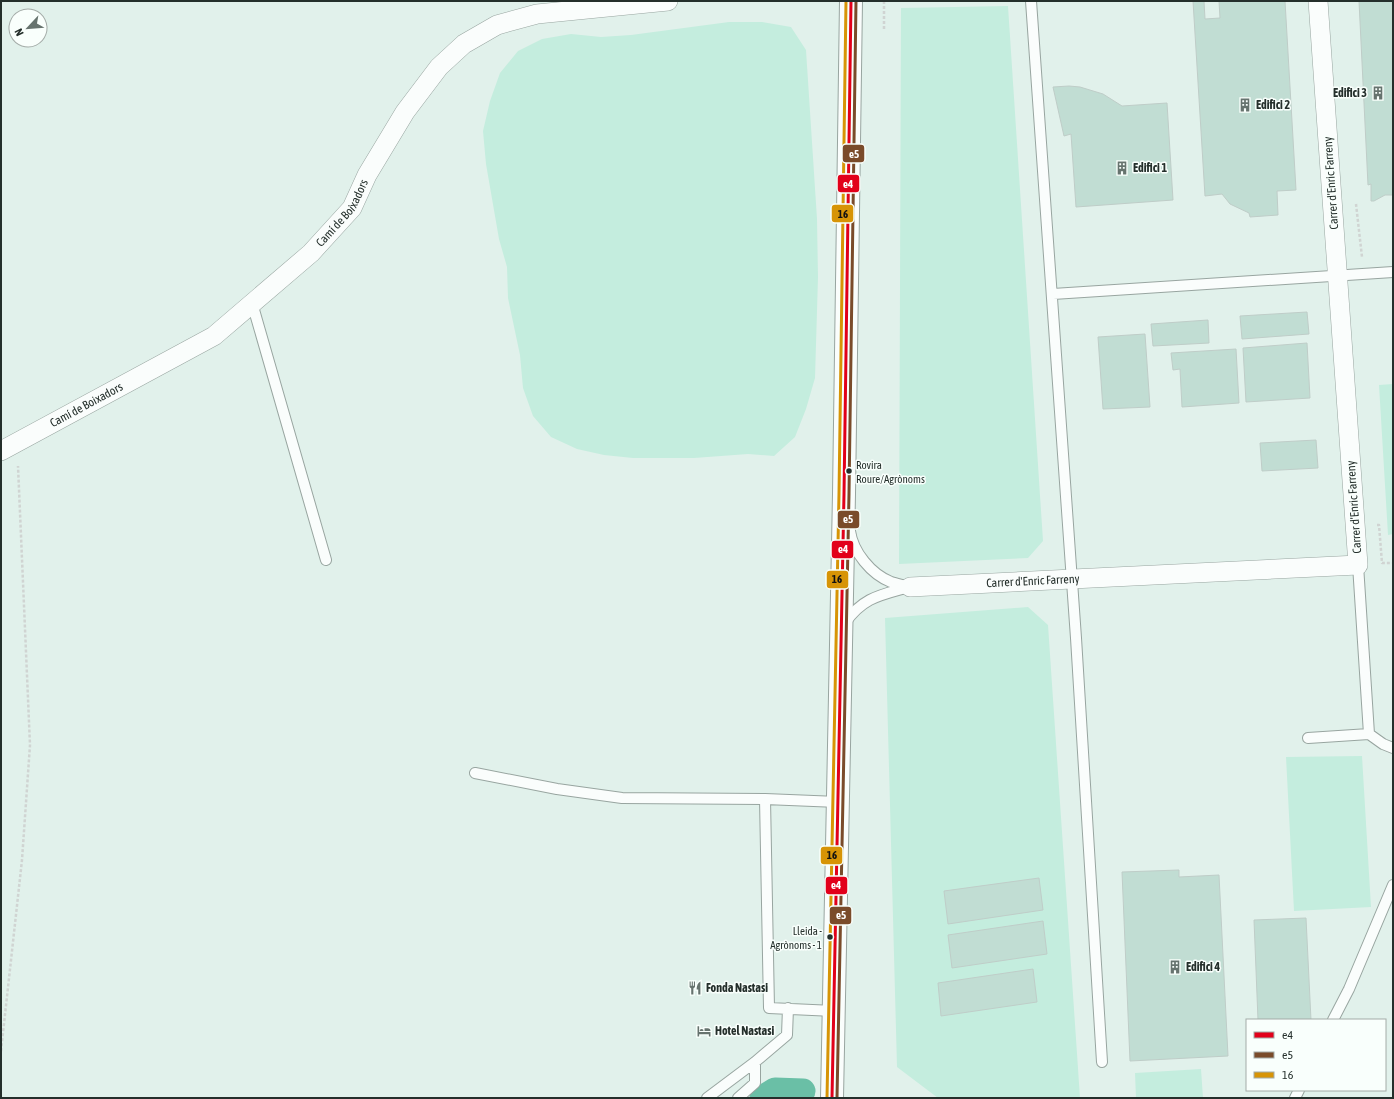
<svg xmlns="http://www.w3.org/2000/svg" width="1394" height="1099" font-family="'Asap Condensed',sans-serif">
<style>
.green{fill:#c4edde}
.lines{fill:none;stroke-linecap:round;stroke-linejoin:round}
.canal{stroke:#6abfa6;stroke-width:25}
.building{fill:#c1ddd3;stroke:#bfcdc8}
.lane-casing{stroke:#98a5a0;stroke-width:12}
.street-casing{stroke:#98a5a0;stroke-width:20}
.primary-casing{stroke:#98a5a0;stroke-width:24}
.path{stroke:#d0d4d2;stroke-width:2.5;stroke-dasharray:3 2;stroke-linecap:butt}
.lane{stroke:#fafdfc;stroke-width:10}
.street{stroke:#fafdfc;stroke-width:19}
.primary{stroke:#fafdfc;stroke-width:22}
.bus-1-casing{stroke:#f9fffc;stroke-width:6}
.bus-2-casing{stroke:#f9fffc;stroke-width:6}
.bus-3-casing{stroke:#f9fffc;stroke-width:6}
.bus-1{stroke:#e2001a;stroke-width:3}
.bus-2{stroke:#7a4b2a;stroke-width:3}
.bus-3{stroke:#d79406;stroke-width:3}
.bus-dot{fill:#242f2b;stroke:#f9fffc;stroke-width:1.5}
.labels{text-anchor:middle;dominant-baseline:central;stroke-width:3;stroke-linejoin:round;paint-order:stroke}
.bus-label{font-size:11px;fill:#242f2b;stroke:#f9fffc;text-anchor:start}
.poi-label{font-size:12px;font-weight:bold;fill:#242f2b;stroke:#f9fffc;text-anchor:start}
.street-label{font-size:12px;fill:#242f2b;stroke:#f9fffc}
.line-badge{stroke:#f9fffc;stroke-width:1.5}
.badge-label{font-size:11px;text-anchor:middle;font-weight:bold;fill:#fff}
.pale-badge-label{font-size:11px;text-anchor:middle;font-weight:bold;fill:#111}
</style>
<rect width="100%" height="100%" fill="#e1f1eb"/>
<!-- green -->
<path class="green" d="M1008,6L1043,541L1028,558L899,564L901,8Z
M729,22H762L791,27L806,50L817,219L818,277L815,378L806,409L795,437L774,456L748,454L694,458H633L604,455L577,449L551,437L533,416L523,388L520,355L508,298L507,267L499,239L486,164L483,131L490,101L500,73L518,51L542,39L571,34L601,37L631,35Z
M1393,384V534L1388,535L1379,385Z
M1028,607L1048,625L1080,1098H938L897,1067L885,618Z
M1362,756L1371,907L1294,911L1286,757Z
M1201,1069L1203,1098H1136L1135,1073Z"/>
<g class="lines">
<!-- canal -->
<path class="canal" d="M762,1098L775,1090L803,1091"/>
</g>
<!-- building -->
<path class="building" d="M1193,1H1204L1205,19L1220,18L1219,1H1285L1296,190L1277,191L1278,215L1250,217L1249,213L1230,204L1222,194L1205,196Z
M1359,1H1393V195H1385L1374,201H1371V184L1368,185Z
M1069,86L1080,87L1103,94L1122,106L1167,103L1173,200L1076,207L1071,134L1064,136L1053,87Z
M1307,312L1309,334L1242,339L1240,316Z
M1208,320L1209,343L1153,346L1151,324Z
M1145,334L1150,407L1103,409L1098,337Z
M1307,343L1310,398L1246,402L1243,348Z
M1236,349L1239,403L1182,407L1180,369L1173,370L1171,353Z
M1316,440L1318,468L1262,471L1260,443Z
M1179,870V877L1219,875L1228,1056L1130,1061L1122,872Z
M1039,878L1043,910L948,924L944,891Z
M1306,918L1311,1020H1258L1254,920Z
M1043,921L1047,954L952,968L948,935Z
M1033,969L1037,1002L941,1016L938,983Z"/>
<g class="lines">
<!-- lane casing -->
<g class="lane-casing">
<path id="lane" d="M1031,1L1076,638L1102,1062
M1053,294L1393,272
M252,303L326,560
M850,531C853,552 871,574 891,582C897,584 904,585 910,587
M845,623C863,597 881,595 909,587
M1369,734L1383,744L1393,748
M1308,738L1369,734L1358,565
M475,773L557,789L622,798L765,799L838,802
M765,799L769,1008L834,1011
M1333,1020L1349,989L1393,885
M707,1098L755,1062L787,1035L788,1008
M738,1098L755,1083V1062
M1295,1098L1299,1090"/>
</g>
<!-- street casing -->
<g class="street-casing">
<g id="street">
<path id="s1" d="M1,451L214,336L311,253L352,208L367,175L405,112L439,67L464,44L497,25L537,14L668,1"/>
<path id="s2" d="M910,587L1358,565L1318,1"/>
</g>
</g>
<!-- primary casing -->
<g class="primary-casing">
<path id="primary" d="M832,1098L844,494L851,1"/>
</g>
<!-- path -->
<path class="path" d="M884,29V1
M1356,204L1362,257
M1377,525H1379L1382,563H1393
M1,1051L22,860L30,745L18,466"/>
<!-- lane -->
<use href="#lane" class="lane"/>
<!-- street -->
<use href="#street" class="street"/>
<!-- primary -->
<use href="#primary" class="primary"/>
<!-- bus-1 casing -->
<g class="bus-1-casing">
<path id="bus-1" d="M832,1098L844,494L851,1"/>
</g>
<!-- bus-2 casing -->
<g class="bus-2-casing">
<path id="bus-2" d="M837,1098L849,494L856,1"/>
</g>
<!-- bus-3 casing -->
<g class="bus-3-casing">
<path id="bus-3" d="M827,1098L839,494L846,1"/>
</g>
<!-- bus-1 -->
<use href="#bus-1" class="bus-1"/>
<!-- bus-2 -->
<use href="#bus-2" class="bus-2"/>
<!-- bus-3 -->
<use href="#bus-3" class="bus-3"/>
</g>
<!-- icons -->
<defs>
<g id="building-bare" transform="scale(1.08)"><path d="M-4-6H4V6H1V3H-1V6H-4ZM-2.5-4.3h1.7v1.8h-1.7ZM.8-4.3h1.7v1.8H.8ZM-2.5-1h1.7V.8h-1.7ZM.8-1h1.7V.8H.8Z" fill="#66736e" stroke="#f9fffc" stroke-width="2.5" paint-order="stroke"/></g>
<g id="restaurant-bare" transform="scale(1.08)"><path d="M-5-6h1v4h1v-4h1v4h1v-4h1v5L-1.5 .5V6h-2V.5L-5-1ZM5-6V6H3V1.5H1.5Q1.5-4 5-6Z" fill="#66736e" stroke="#f9fffc" stroke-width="2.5" paint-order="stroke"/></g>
<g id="hotel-bare" transform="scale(1.08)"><path d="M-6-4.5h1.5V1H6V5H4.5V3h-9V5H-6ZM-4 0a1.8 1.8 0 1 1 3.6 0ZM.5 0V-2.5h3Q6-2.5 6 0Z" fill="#66736e" stroke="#f9fffc" stroke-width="2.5" paint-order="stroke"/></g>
</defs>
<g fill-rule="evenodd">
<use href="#building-bare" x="1378" y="93"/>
<use href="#building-bare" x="1245" y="105"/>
<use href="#building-bare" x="1122" y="168"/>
<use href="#building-bare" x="1175" y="967"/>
<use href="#restaurant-bare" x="695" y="988"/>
<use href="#hotel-bare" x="704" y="1031"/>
</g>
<!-- markers -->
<g class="bus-dot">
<circle cx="849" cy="471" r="3.5"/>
<circle cx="830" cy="937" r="3.5"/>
</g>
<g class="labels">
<!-- bus labels -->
<g class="bus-label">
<text x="856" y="465">Rovira<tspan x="856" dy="14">Roure/Agrònoms</tspan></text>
<text x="822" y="931" text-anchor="end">Lleida -<tspan x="822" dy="14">Agrònoms - 1</tspan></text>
</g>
<!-- poi labels -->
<g class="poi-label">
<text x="1367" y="93" text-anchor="end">Edifici 3</text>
<text x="1256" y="105">Edifici 2</text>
<text x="1133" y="168">Edifici 1</text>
<text x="1186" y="967">Edifici 4</text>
<text x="706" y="988">Fonda Nastasi</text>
<text x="715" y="1031">Hotel Nastasi</text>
</g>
<!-- street labels -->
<g class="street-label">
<text transform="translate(1331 183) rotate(-94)">Carrer d'Enric Farreny</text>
<text stroke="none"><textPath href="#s1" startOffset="421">Camí de Boixadors</textPath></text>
<text stroke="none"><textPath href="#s1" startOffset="97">Camí de Boixadors</textPath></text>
<text transform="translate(1354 507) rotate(-94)">Carrer d'Enric Farreny</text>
<text stroke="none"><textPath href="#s2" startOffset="123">Carrer d'Enric Farreny</textPath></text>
</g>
</g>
<g class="line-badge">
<rect x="842" y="144" width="23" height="19" rx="4" fill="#7a4b2a"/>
<rect x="837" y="174" width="23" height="19" rx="4" fill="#e2001a"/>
<rect x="831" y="204" width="23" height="19" rx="4" fill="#d79406"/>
<rect x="837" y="510" width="23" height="19" rx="4" fill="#7a4b2a"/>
<rect x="831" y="540" width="23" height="19" rx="4" fill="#e2001a"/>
<rect x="826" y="570" width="23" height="19" rx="4" fill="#d79406"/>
<rect x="820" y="846" width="23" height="19" rx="4" fill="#d79406"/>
<rect x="825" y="876" width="23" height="19" rx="4" fill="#e2001a"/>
<rect x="829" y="906" width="23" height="19" rx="4" fill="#7a4b2a"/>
</g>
<g class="badge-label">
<text x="854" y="158">e5</text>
<text x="848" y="188">e4</text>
<text x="848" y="523">e5</text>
<text x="843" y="553">e4</text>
<text x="836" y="889">e4</text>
<text x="841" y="919">e5</text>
</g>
<g class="pale-badge-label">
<text x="843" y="218">16</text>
<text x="837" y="583">16</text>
<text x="832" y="859">16</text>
</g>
<!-- border -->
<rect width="1394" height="1099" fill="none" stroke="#242f2b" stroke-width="4"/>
<!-- legend -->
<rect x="1246" y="1019" width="140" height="72" fill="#f9fffc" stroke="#a4aca8"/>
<rect x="1254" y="1032" width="20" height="6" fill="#e2001a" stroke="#a4aca8"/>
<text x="1282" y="1039" font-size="12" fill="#242f2b">e4</text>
<rect x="1254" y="1052" width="20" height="6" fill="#7a4b2a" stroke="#a4aca8"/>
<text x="1282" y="1059" font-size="12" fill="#242f2b">e5</text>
<rect x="1254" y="1072" width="20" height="6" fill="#d79406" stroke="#a4aca8"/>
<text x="1282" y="1079" font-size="12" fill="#242f2b">16</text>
<!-- north arrow -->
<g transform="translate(28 28) rotate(244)"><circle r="19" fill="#f9fffc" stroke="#a4aca8"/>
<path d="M0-3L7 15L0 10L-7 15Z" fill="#66736e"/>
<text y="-6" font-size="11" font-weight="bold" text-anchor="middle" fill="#242f2b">N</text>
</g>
</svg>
